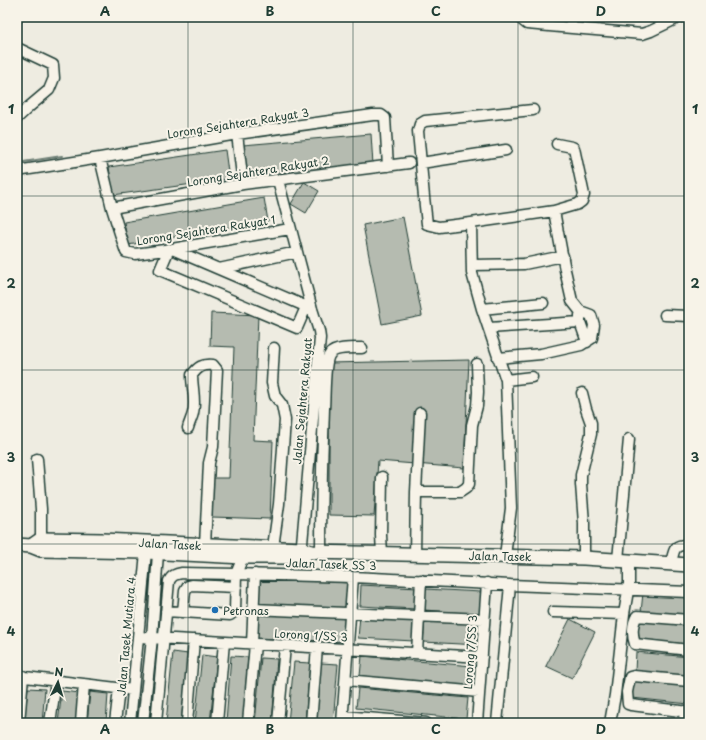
<svg xmlns="http://www.w3.org/2000/svg" width="706" height="740" font-family="'Playpen Sans',sans-serif">
<style>
.lines{fill:none;stroke-linecap:round;stroke-linejoin:round}
.stream{stroke:#6c7e74;stroke-width:2}
.building{fill:#b5bbb0;stroke:#1f3d34}
.minor-casing{stroke:#1f3d34;stroke-width:13}
.major-casing{stroke:#1f3d34;stroke-width:16}
.minor{stroke:#f7f3e8;stroke-width:10}
.major{stroke:#f7f3e8;stroke-width:13}
.grid{fill:none;stroke:#1f3d34;stroke-width:1;stroke-opacity:0.55}
.poi-dot{fill:#1f6fb2;stroke:#f7f3e8;stroke-width:1.5}
.labels{text-anchor:middle;dominant-baseline:central;stroke-width:4;stroke-linejoin:round;paint-order:stroke}
.street-label{font-size:11px;fill:#1f3d34;stroke:#f7f3e8}
.poi-label{font-size:11px;fill:#1f3d34;stroke:#f7f3e8;text-anchor:start}
.neatline{fill:none;stroke:#1f3d34;stroke-width:1.5}
.grid-label{font-size:13px;text-anchor:middle;font-weight:bold;fill:#1f3d34}
</style>
<rect width="100%" height="100%" fill="#eeece1"/>
<filter id="ink" filterUnits="userSpaceOnUse"><feTurbulence type="fractalNoise" baseFrequency=".025" numOctaves="2"/><feDisplacementMap in="SourceGraphic" scale="8" xChannelSelector="R" yChannelSelector="G"/><feConvolveMatrix kernelMatrix="1 2 1 2 8 2 1 2 1" color-interpolation-filters="sRGB"/></filter>
<g filter="url(#ink)">
<g class="lines">
<!-- stream -->
<path class="stream" d="M17,163L62,156"/>
</g>
<!-- building -->
<path class="building" d="M371,134L373,165L245,176L243,145Z
M225,150L229,179L113,195L109,167Z
M304,182L319,191L306,213L291,204Z
M264,198L268,221L128,245L124,222Z
M403,217L422,316L382,324L363,225Z
M211,313L258,315L253,440L273,441L270,519L212,517L213,478H229L234,347L210,346Z
M469,360L464,468L378,461L374,516L329,515V363Z
M259,578L350,583L349,608L258,604Z
M361,585L417,588L416,609L360,606Z
M425,589L481,592L480,614L424,610Z
M643,593L689,598V616L641,612Z
M257,612L348,617L347,642L256,638Z
M360,616L416,620L414,641L358,638Z
M570,619L595,632L572,678L546,666Z
M425,620L481,624L479,645L423,642Z
M639,621L689,626V644L637,640Z
M173,652L188,654L181,723H166Z
M636,652L689,657V677L635,671Z
M202,655L217,657L210,723H195Z
M231,656L248,657L243,723H226Z
M362,656L472,666L470,687L360,676Z
M261,658L277,659L272,723H255Z
M294,662L310,663L305,723H288Z
M321,663L338,664L333,723H316Z
M634,679L689,685V704L632,698Z
M28,688L45,689L42,723H24Z
M358,688L468,698L466,719L356,708Z
M62,691L80,693L77,723H58Z
M90,692L108,694L106,723H87Z"/>
<g class="lines">
<!-- minor casing -->
<g class="minor-casing">
<path id="minor" d="M522,17V20L527,24L572,28L642,34L651,31L680,17
M570,17L572,28
M17,18V17
M17,48L53,65L54,78L49,90L30,106L17,118
M533,110L425,121L420,124L418,131L424,197L427,224L439,227L471,223L554,211L578,204L582,201L584,195L574,148L572,147L557,144
M237,134L243,184
M100,158L112,208L124,246L126,252L135,254L172,249L290,229
M421,163L506,150
M17,171L100,158L237,134L373,115H381L385,118L388,166
M278,180L312,309L319,331L320,338L301,555
M112,208L243,184L409,163
M471,223L472,273L482,309L506,380L511,508L505,556
M169,249L160,270L297,328L306,307
M172,249L312,309
M472,265L524,264L563,256
M219,269L297,252
M482,309L543,303
M580,315V322L587,342
M665,315L689,316
M489,328L580,322
M498,358L541,354L581,345L592,338L594,325L591,315L580,311L572,301L565,270L554,211
M506,380L532,377
M582,393L586,409L591,423V434L581,475V484L584,523V558
M188,428C189,423 192,418 193,413C196,401 192,387 192,375C198,367 202,364 213,365L217,370L213,447L209,463L205,545
M37,459L41,509V546
M416,492H460L466,488L469,484L472,425L477,406L478,392L477,364
M273,547L279,504L285,420L282,405L275,396L272,383L274,348
M321,553C321,504 322,456 324,408C325,397 324,361 330,354C335,347 354,348 362,348
M382,554L381,535L382,477
M415,555L416,492L420,413
M618,560L629,439
M671,564C674,550 673,544 689,545
M253,609L484,619
M166,611L230,615L235,611L236,574L243,557
M183,612L185,591L188,586L192,585L236,587
M553,612L624,614
M689,620L637,616C632,624 632,635 635,644L689,650
M139,637L482,657
M252,644L255,574
M417,653L421,580
M17,676L133,690
M346,680L479,692
M689,681L634,676L630,677L627,692L628,704L631,705L689,712
M343,716L426,723
M19,723L23,676
M50,723L56,681
M81,723L84,684
M115,723L119,689
M130,723L146,552
M143,723L152,638L158,553
M156,723L169,581C172,575 176,574 182,573L236,574L353,577L510,585L689,592
M187,723L194,640
M217,723L224,642
M248,723L255,644
M278,723L285,646
M311,723L317,647
M342,723L353,577
M477,723L487,583
M497,723L510,585
M610,723L615,695L624,614L629,585V560
M684,723L685,711"/>
</g>
<!-- major casing -->
<g class="major-casing">
<path id="major" d="M17,545L31,546L41,550L146,552L243,557H301L304,556
M31,546L41,539L102,540L302,549L311,552L584,558L689,565"/>
</g>
<!-- minor -->
<use href="#minor" class="minor"/>
<!-- major -->
<use href="#major" class="major"/>
</g>
</g>
<!-- grid -->
<path class="grid" d="M188,17V723M353,17V723M518,17V723M17,196H689M17,370H689M17,544H689"/>
<!-- markers -->
<circle class="poi-dot" cx="215" cy="610" r="4"/>
<g class="labels">
<!-- street labels -->
<g class="street-label">
<text transform="translate(238 123) rotate(-9)">Lorong Sejahtera Rakyat 3</text>
<text transform="translate(258 171) rotate(-9)">Lorong Sejahtera Rakyat 2</text>
<text transform="translate(206 230) rotate(-9)">Lorong Sejahtera Rakyat 1</text>
<text transform="translate(302 401) rotate(-85)">Jalan Sejahtera Rakyat</text>
<text transform="translate(170 544) rotate(3)">Jalan Tasek</text>
<text transform="translate(500 556) rotate(1)">Jalan Tasek</text>
<text transform="translate(331 564) rotate(2)">Jalan Tasek SS 3</text>
<text transform="translate(311 635) rotate(3)">Lorong 1/SS 3</text>
<text transform="translate(126 636) rotate(-85)">Jalan Tasek Mutiara 4</text>
<text transform="translate(470 652) rotate(-86)">Lorong 7/SS 3</text>
</g>
<!-- poi labels -->
<g class="poi-label">
<text x="223" y="610">Petronas</text>
</g>
</g>
<!-- margin -->
<rect width="706" height="740" fill="none" stroke="#f7f3e8" stroke-width="44"/>
<!-- north arrow -->
<g transform="translate(58 682) rotate(5)" stroke="#f7f3e8" stroke-width="3" paint-order="stroke">
<path d="M0-3L7 15L0 10L-7 15Z" fill="#1f3d34"/>
<text y="-6" font-size="11" font-weight="bold" text-anchor="middle" fill="#1f3d34">N</text>
</g>
<rect x="22" y="22" width="662" height="696" class="neatline"/>
<g class="grid-label">
<text x="105" y="16">A</text>
<text x="270" y="16">B</text>
<text x="436" y="16">C</text>
<text x="601" y="16">D</text>
<text x="11" y="114">1</text>
<text x="695" y="114">1</text>
<text x="11" y="288">2</text>
<text x="695" y="288">2</text>
<text x="11" y="462">3</text>
<text x="695" y="462">3</text>
<text x="11" y="636">4</text>
<text x="695" y="636">4</text>
<text x="105" y="734">A</text>
<text x="270" y="734">B</text>
<text x="436" y="734">C</text>
<text x="601" y="734">D</text>
</g>
</svg>
